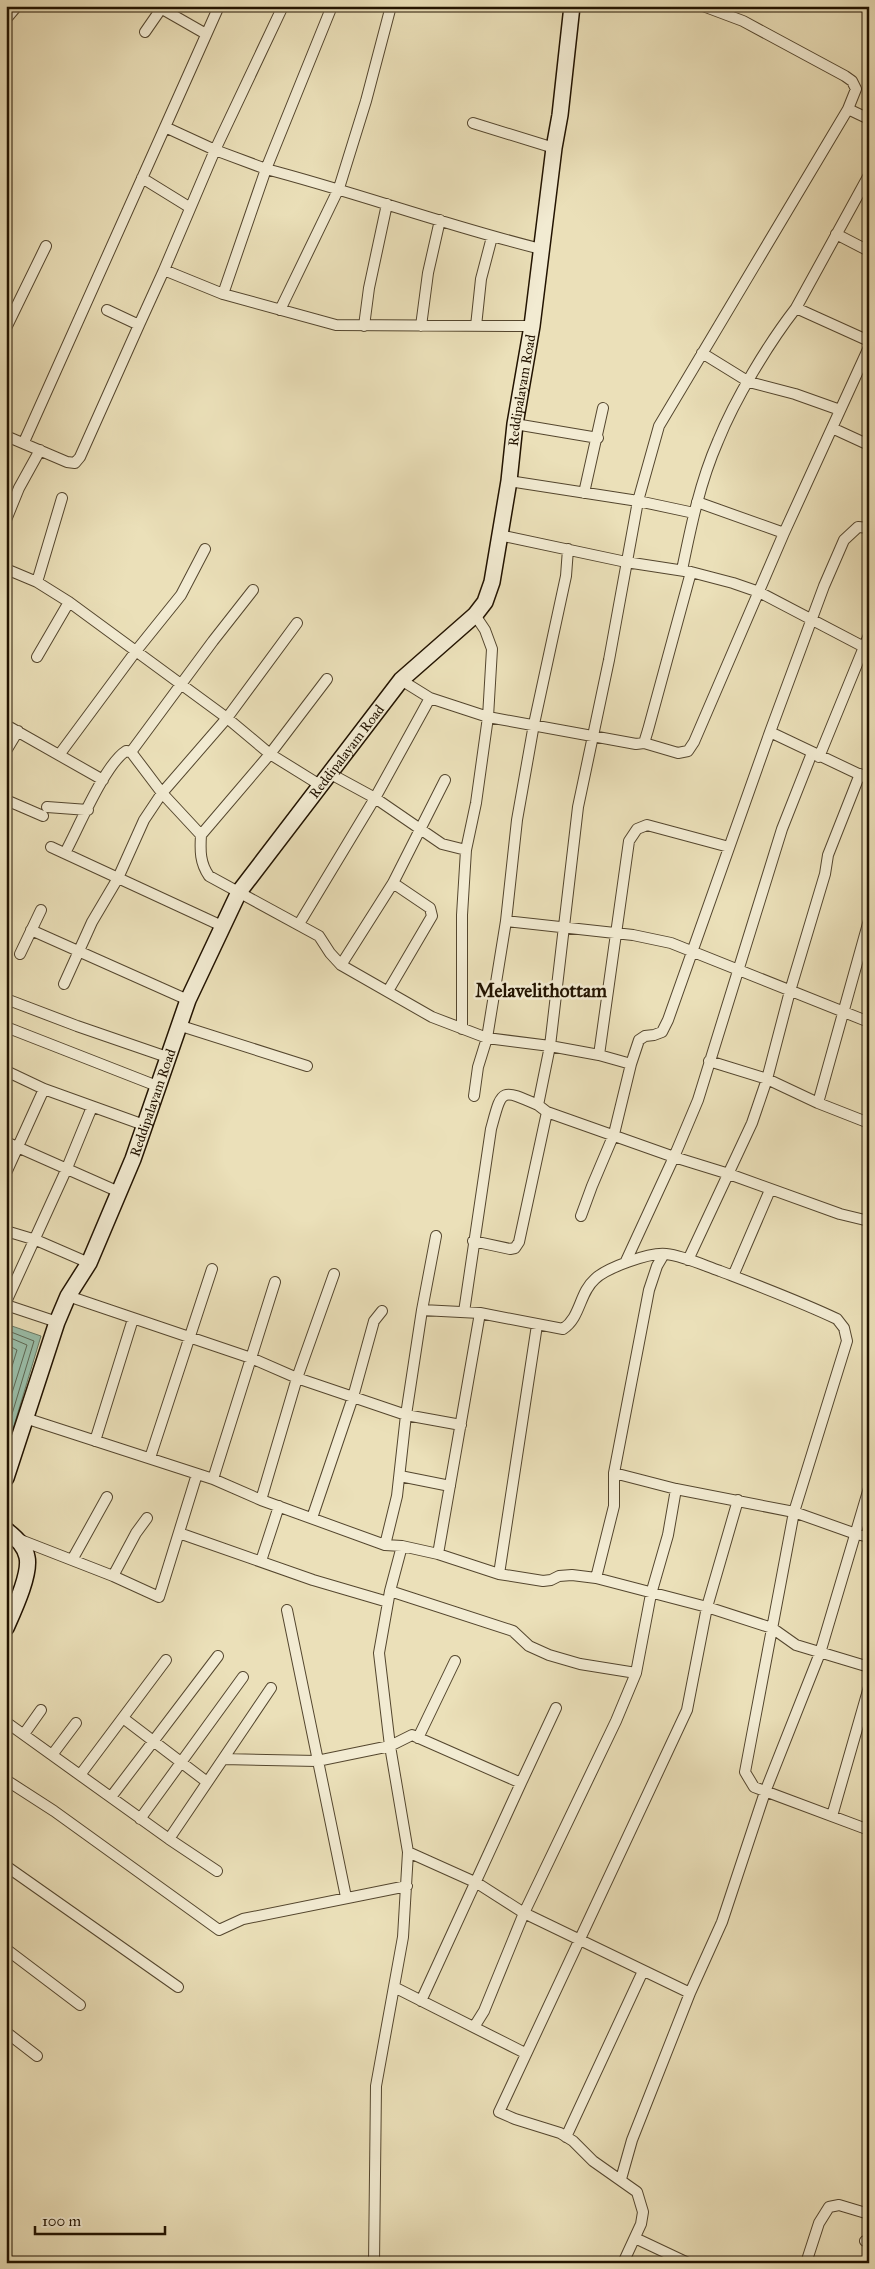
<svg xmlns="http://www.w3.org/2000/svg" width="875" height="2269" font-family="'IM FELL Great Primer',serif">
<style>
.water{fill:#9abea9;stroke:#6a7a65}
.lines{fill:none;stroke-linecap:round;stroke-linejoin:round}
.shore{stroke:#5e6854;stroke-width:1}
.minor-casing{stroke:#54462e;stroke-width:12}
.secondary-casing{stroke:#221300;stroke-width:18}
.minor{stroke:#f2ebd2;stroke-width:10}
.secondary{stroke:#f2ebd2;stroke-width:15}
.labels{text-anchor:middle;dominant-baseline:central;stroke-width:5;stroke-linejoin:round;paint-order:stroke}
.street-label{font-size:14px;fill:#221300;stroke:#f2ebd2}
.district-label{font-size:19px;font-weight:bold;fill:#221300;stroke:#f2ebd2}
</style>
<rect width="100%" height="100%" fill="#ebe0b9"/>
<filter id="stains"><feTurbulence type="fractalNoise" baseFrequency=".004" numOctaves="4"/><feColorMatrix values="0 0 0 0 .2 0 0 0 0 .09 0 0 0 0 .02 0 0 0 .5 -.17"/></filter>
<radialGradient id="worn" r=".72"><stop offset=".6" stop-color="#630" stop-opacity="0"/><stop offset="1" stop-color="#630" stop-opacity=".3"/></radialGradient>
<!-- water -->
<path class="water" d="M6,1324L41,1336L6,1452Z"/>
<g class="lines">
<!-- shore -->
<path class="shore" d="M6,1330L34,1341L6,1434
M6,1336L27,1345L6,1412
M6,1344L17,1350L6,1386"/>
<!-- minor casing -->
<g class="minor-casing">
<path id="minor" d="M157,6L206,34
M219,6L165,127L215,150L283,6
M332,6L266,169C358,193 448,226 541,249
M6,19L17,6
M145,32L163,6
M848,109L869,119
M473,123L554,148
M142,178L189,207
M836,234L869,251
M164,270L215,150L266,169L223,294
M796,308L869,175
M107,310L139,325L164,270L223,294L336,325L532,326
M280,310L339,188L366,101L391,6
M364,326L369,288L387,204
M421,326L428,273L440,220
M476,326L481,279L492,237
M6,328L46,246
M702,353L749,382L795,394L840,410
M515,424L598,438
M832,428L869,445
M6,436L67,462L75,463L80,457L139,325
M24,442L165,127
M509,481L638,501L694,513
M584,493L603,408
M697,502L784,533
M6,520L19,488L40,450
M499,535L626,562L691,572L733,583L759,592L864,647L819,757
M6,569L37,582L69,602L227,718L270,754L320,785
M682,570C691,526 700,482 718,441C735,399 768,344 796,308L869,341
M37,582L62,498
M475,615L485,630L492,649L488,717L636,744L644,743L648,730L691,572
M869,635L864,647L869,649
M37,657L69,602
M327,679L270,754L201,835C200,851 200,863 209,876L319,936L330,953L341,965L432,1017L487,1038L550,1046L599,1055L631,1064L614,1134L592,1186L581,1216
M6,725L103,780
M770,732L869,779
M644,743L678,753L688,751L694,742L784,533L869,347
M6,751L18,731
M131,752L213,641L253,590
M812,753L782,829L698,1100L674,1157L729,1174L840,1214L869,1221
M59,755L136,651L181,595L205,549
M329,773L375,798L442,844L466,850L476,803L488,717L430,698
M6,800L43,816
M47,807L88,810
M51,847L222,926
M65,853C78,829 105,764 126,751L131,752L162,793L201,835
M506,921L633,935L671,943L869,1022
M299,924L375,798L430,698L401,680
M31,930L188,1000
M20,954L41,910
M341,965L393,883L445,780
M64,984L92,922L118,878L144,820L162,793L227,718L297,623
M388,991L432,916L430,908L393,883
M6,999L77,1026L167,1057
M178,1025L307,1066
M6,1027L157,1086
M462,1029V915L466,850
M599,1055L629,841L637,829L647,825L729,847
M709,1061L767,1079L818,1103L869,1123
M631,1064L639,1040L645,1036L654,1035L662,1032L668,1020L770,732L824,586L844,540L858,527L869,528
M6,1071L44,1089L144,1125
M474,1096L478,1067L487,1038L506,921L517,820L534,724L566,576L568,549
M818,1103L869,920
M547,1112L674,1157L626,1261
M6,1142L119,1192
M6,1173L44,1089
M6,1231L36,1240L89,1263
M473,1241L510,1249L515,1248L519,1242L547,1112L538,1105L550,1046L578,807L609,660L638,501L659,426L848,109L856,89L852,81L845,76L743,21L703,6
M688,1260L752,1123L767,1079L790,991L825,874L828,855L860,774
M733,1276L770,1190
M68,1296L251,1358L297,1378L353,1397L406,1415L461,1425
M6,1302L67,1168L92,1107
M6,1305L57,1322
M422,1310L436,1236
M464,1312L491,1129C502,1089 500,1088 538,1105
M25,1418L213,1479L261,1500L385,1545L402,1546L438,1554L499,1574L543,1581L551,1580L559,1576L572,1575L596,1578L707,1607L772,1628L796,1645L869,1667
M95,1441L133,1319
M150,1458L212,1269
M614,1473L676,1489L794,1512L856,1534L869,1537
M400,1476L450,1486
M213,1479L275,1282
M261,1500L297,1378L334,1274
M312,1518L353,1397L374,1321L382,1311
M179,1533L313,1580L388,1602
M18,1539L113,1576L159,1597L197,1474
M385,1545L397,1496L406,1415L422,1310L480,1313
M438,1554L480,1313L563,1329C581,1317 579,1293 595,1279C606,1268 650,1252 666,1254C684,1256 703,1265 720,1271C759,1286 799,1301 837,1319L844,1328L847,1341L794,1512L745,1772L754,1787L869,1830
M72,1560L107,1497
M261,1561L279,1506
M499,1574L537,1325
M113,1576L136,1533L147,1518
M596,1578L614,1506V1473L649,1290L657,1266L664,1254
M390,1591L513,1631L529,1646L549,1655L580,1664L636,1673
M287,1610L346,1897
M123,1718L207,1782
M6,1722L169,1839L217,1871
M24,1734L41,1710
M418,1738L455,1661
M52,1755L76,1723
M223,1759L317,1761L390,1746L412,1735L521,1783L421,2001
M80,1775L166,1660
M6,1780L54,1811L219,1930L243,1919L407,1886
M521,1783L556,1708
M111,1797L218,1656
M832,1816L869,1687
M140,1819L243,1677
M169,1839L271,1688
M408,1852L477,1883L524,1913L690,1993
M6,1866L178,1987
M6,1949L80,2005
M394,1987L525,2053
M474,2027L484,2011L524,1913L616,1721L636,1673L651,1594L668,1535L676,1489
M6,2032L37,2056
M566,2137L643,1971
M621,2179L632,2140L690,1993L722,1922L765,1792L820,1653L869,1488
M635,2238L688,2263
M865,2241L869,2243
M374,2263L376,2086L403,1937L408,1852L390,1746L379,1653L390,1591L402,1546
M623,2263L641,2224L643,2212L637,2192L593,2161L573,2141L560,2133L515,2119L499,2112L687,1710L707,1607L738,1500
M806,2263L819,2223L829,2207L839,2205L869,2214"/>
</g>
<!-- secondary casing -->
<g class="secondary-casing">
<g id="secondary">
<path id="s1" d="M6,1478L57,1322L68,1296L89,1263L133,1159L188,1000L239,892L401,680L475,615L485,602L492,582L509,481L515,424L532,326L554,148L560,115L572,6"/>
<path d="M6,1530C14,1536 25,1546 27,1557C31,1574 13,1612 6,1628"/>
</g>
</g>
<!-- minor -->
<use href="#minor" class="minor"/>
<!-- secondary -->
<use href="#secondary" class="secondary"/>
</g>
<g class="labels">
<!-- street labels -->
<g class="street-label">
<text stroke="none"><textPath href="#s1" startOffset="1229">Reddipalayam Road</textPath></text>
<text stroke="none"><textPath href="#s1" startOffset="809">Reddipalayam Road</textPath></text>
<text stroke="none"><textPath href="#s1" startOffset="404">Reddipalayam Road</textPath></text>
</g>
<!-- district labels -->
<g class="district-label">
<text x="541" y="990">Melavelithottam</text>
</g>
</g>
<!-- margin -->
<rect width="875" height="2269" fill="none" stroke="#ebe0b9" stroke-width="25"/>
<rect x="8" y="8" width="860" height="2254" fill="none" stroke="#221300" stroke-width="2.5"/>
<rect x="12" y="12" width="850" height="2244" fill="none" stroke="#221300"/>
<!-- scale -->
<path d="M35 2226v8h130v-8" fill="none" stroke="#221300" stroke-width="2.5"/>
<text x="42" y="2226" font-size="15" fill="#221300" stroke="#f2ebd2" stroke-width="4" paint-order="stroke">100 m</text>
<rect width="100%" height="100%" filter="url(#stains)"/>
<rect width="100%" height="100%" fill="url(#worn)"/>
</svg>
